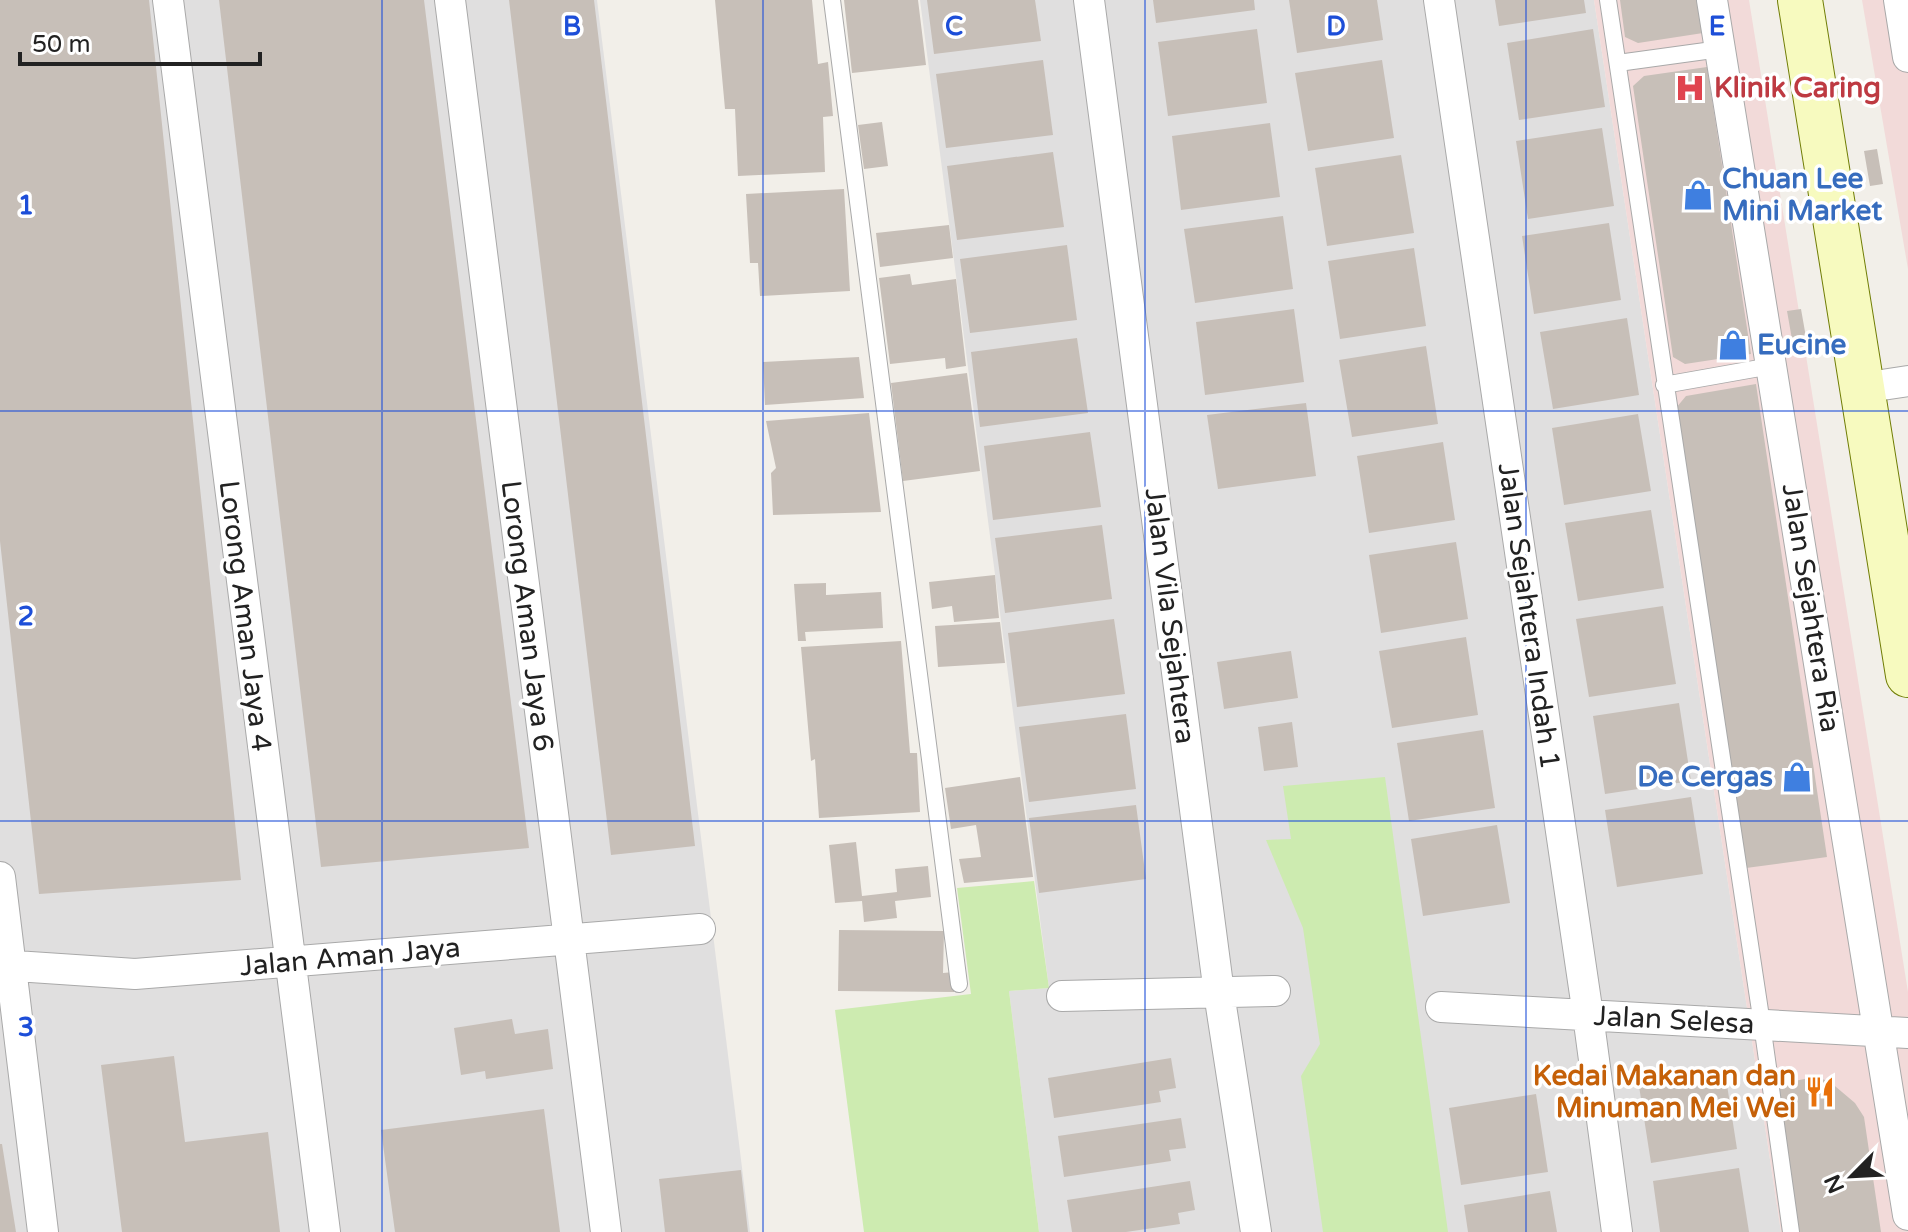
<svg xmlns="http://www.w3.org/2000/svg" width="1908" height="1232" font-family="'Varela Round',sans-serif">
<style>
.residential{fill:#e0dfdf}
.commercial{fill:#f2dad9}
.grass{fill:#cdebb0}
.building{fill:#c7bfb8}
.lines{fill:none;stroke-linecap:round;stroke-linejoin:round}
.lane-casing{stroke:#a9a9a9;stroke-width:18}
.street-casing{stroke:#a9a9a9;stroke-width:32}
.secondary-casing{stroke:#707d05;stroke-width:46}
.lane{stroke:#fff;stroke-width:16}
.street{stroke:#fff;stroke-width:30}
.secondary{stroke:#f7fabf;stroke-width:44}
.grid{fill:none;stroke:#1d4ed8;stroke-width:2;stroke-opacity:0.55}
.labels{text-anchor:middle;dominant-baseline:central;stroke-width:7;stroke-linejoin:round;paint-order:stroke}
.health-label{font-size:28px;font-weight:bold;fill:#be3a42;stroke:#fff;text-anchor:start}
.shop-label{font-size:28px;font-weight:bold;fill:#366cbe;stroke:#fff;text-anchor:start}
.street-label{font-size:28px;fill:#222;stroke:#fff}
.food-label{font-size:28px;font-weight:bold;fill:#c56008;stroke:#fff;text-anchor:end}
.grid-label{font-size:26px;text-anchor:middle;font-weight:bold;fill:#1d4ed8;stroke:#fff;stroke-width:7;stroke-linejoin:round;paint-order:stroke}
</style>
<rect width="100%" height="100%" fill="#f2efe9"/>
<!-- residential -->
<path class="residential" d="M0,0H597L750,1232H0Z
M920,0H1594L1781,1232H1039L1009,991L1049,988Z"/>
<!-- commercial -->
<path class="commercial" d="M1594,0H1749L1908,992V1232H1781Z
M1862,0H1908V269Z"/>
<!-- grass -->
<path class="grass" d="M1385,777L1448,1232H1323L1301,1076L1320,1044L1303,928L1266,840L1291,839L1283,786Z
M1034,881L1049,988L1009,991L1039,1232H864L835,1010L971,994L957,888Z"/>
<!-- building -->
<path class="building" d="M0,0H149L241,880L39,894L0,541Z
M219,0H424L529,848L321,867Z
M509,0H594L695,846L611,855Z
M715,0H812L818,64L828,62L833,116L823,117L825,172L738,176L735,109H725Z
M844,0H918L926,65L852,73Z
M927,0H1035L1041,41L934,54Z
M1153,0H1254L1255,10L1156,23Z
M1289,0H1377L1383,40L1297,53Z
M1495,0H1584L1586,13L1499,26Z
M1620,0H1698L1703,33L1638,43L1625,37Z
M1257,29L1267,103L1168,116L1158,42Z
M1593,29L1605,107L1519,120L1507,43Z
M1043,60L1053,135L946,148L936,74Z
M1382,60L1394,138L1308,151L1295,73Z
M1707,67L1751,354L1685,364L1673,357L1633,86L1644,76Z
M882,122L888,166L864,169L858,125Z
M1270,123L1280,197L1181,210L1172,136Z
M1602,128L1614,206L1528,219L1516,141Z
M1877,149L1883,184L1870,186L1864,151Z
M1053,152L1064,227L957,240L947,166Z
M1401,155L1414,233L1327,246L1315,168Z
M844,189L850,291L760,296L758,263H750L746,194Z
M1283,216L1293,289L1195,303L1184,229Z
M1609,223L1621,300L1534,314L1522,236Z
M949,225L953,258L880,267L876,233Z
M1067,245L1077,320L970,333L960,259Z
M1414,248L1426,326L1340,339L1328,261Z
M910,274L912,285L956,279L966,366L946,369L945,358L890,364L879,278Z
M1294,309L1304,382L1205,395L1196,322Z
M1801,309L1807,343L1793,345L1787,311Z
M1627,318L1639,395L1553,409L1540,332Z
M1077,338L1088,413L980,427L971,352Z
M1426,346L1438,424L1352,437L1339,360Z
M859,357L864,398L765,405L763,362Z
M967,373L980,471L903,481L891,383Z
M1756,384L1827,857L1746,868L1676,408L1686,396Z
M1306,403L1316,476L1218,489L1207,415Z
M869,413L881,512L773,515L771,473L776,468L766,421Z
M1638,414L1651,491L1564,505L1552,428Z
M1090,432L1101,507L993,520L984,446Z
M1443,442L1455,520L1369,533L1357,456Z
M1651,510L1664,588L1578,601L1565,523Z
M1102,525L1112,599L1005,613L995,538Z
M1456,542L1468,619L1381,633L1369,555Z
M995,575L999,618L954,622L952,606L932,609L929,582Z
M826,583V595L881,592L883,628L805,632L806,641H798L794,584Z
M1663,606L1676,684L1589,697L1576,619Z
M1114,619L1125,694L1017,707L1008,633Z
M1000,622L1005,663L938,667L935,626Z
M1466,637L1478,715L1392,728L1379,651Z
M901,641L910,753H917L920,812L819,818L815,759L811,761L801,647Z
M1291,651L1298,698L1224,709L1217,662Z
M1679,703L1691,781L1605,794L1593,716Z
M1126,714L1136,789L1029,802L1019,727Z
M1292,722L1298,767L1264,771L1258,727Z
M1483,730L1495,808L1409,821L1397,743Z
M1020,777L1033,877L964,883L959,859L981,857L976,825L951,829L945,788Z
M1691,797L1703,874L1617,887L1605,810Z
M1136,805L1146,879L1039,893L1029,818Z
M1497,825L1510,903L1423,916L1411,839Z
M856,842L862,896L897,892L895,869L928,866L931,897L895,901L897,918L864,922L862,901L835,903L829,845Z
M839,930L944,931L943,973L954,972V992L838,991Z
M512,1019L515,1034L548,1029L553,1069L486,1079L485,1071L461,1075L454,1028Z
M174,1056L185,1142L268,1132L280,1232H122L101,1065Z
M1171,1058L1176,1088L1159,1091L1161,1102L1054,1118L1048,1078Z
M1725,1072L1737,1149L1651,1163L1639,1086Z
M1814,1077L1829,1081L1855,1103L1864,1117L1881,1232H1798L1775,1085Z
M1536,1094L1548,1172L1461,1185L1449,1108Z
M544,1109L560,1232H395L381,1130Z
M1181,1118L1186,1148L1169,1150L1171,1161L1064,1177L1058,1136Z
M0,1144H2L16,1232H0Z
M1739,1168L1749,1232H1660L1653,1181Z
M741,1170L748,1232H665L659,1179Z
M1190,1181L1195,1210L1178,1213L1180,1224L1126,1232H1072L1067,1200Z
M1550,1191L1557,1232H1468L1464,1205Z"/>
<g class="lines">
<!-- lane casing -->
<g class="lane-casing">
<path id="lane" d="M832,0L959,984
M1608,0L1762,1024L1791,1232
M1618,63L1720,49
M1664,385L1771,366"/>
</g>
<!-- street casing -->
<g class="street-casing">
<path id="street" d="M168,0L325,1232
M450,0L606,1232
M1089,0L1219,993L1256,1232
M1439,0L1588,1015L1617,1232
M1712,0L1908,1215
M1899,0L1908,57
M1862,388L1908,381
M0,877L43,1232
M0,965L135,974L700,929
M1062,996L1275,991
M1441,1007L1908,1033"/>
</g>
<!-- secondary casing -->
<g class="secondary-casing">
<path id="secondary" d="M1800,0L1908,675"/>
</g>
<!-- lane -->
<use href="#lane" class="lane"/>
<!-- street -->
<use href="#street" class="street"/>
<!-- secondary -->
<use href="#secondary" class="secondary"/>
</g>
<!-- grid -->
<path class="grid" d="M382,0V1232M763,0V1232M1145,0V1232M1526,0V1232M0,411H1908M0,821H1908"/>
<!-- icons -->
<defs>
<g id="hospital-bare" transform="scale(2.4)"><path d="M-5-5h3v3.5h4V-5h3V5h-3V1.5h-4V5h-3Z" fill="#e0444e" stroke="#fff" stroke-width="2.5" paint-order="stroke"/></g>
<g id="shop-bare" transform="scale(2.4)"><path d="M-5-2.5h2.3a2.7 3.5 0 0 1 5.4 0H5L5.5 6h-11ZM-1.5-2.5h3a1.5 2.3 0 0 0-3 0Z" fill="#3f7fe0" stroke="#fff" stroke-width="2.5" paint-order="stroke"/></g>
<g id="restaurant-bare" transform="scale(2.4)"><path d="M-5-6h1v4h1v-4h1v4h1v-4h1v5L-1.5 .5V6h-2V.5L-5-1ZM5-6V6H3V1.5H1.5Q1.5-4 5-6Z" fill="#e8710a" stroke="#fff" stroke-width="2.5" paint-order="stroke"/></g>
</defs>
<g fill-rule="evenodd">
<use href="#hospital-bare" x="1690" y="88"/>
<use href="#shop-bare" x="1698" y="195"/>
<use href="#shop-bare" x="1733" y="345"/>
<use href="#shop-bare" x="1797" y="777"/>
<use href="#restaurant-bare" x="1820" y="1092"/>
</g>
<g class="labels">
<!-- health labels -->
<g class="health-label">
<text x="1714" y="88">Klinik Caring</text>
</g>
<!-- shop labels -->
<g class="shop-label">
<text x="1722" y="179">Chuan Lee<tspan x="1722" dy="32">Mini Market</tspan></text>
<text x="1757" y="345">Eucine</text>
<text x="1773" y="777" text-anchor="end">De Cergas</text>
</g>
<!-- street labels -->
<g class="street-label">
<text transform="translate(1811 608) rotate(81)">Jalan Sejahtera Ria</text>
<text transform="translate(245 616) rotate(83)">Lorong Aman Jaya 4</text>
<text transform="translate(527 616) rotate(83)">Lorong Aman Jaya 6</text>
<text transform="translate(1170 616) rotate(83)">Jalan Vila Sejahtera</text>
<text transform="translate(1529 616) rotate(82)">Jalan Sejahtera Indah 1</text>
<text transform="translate(350 957) rotate(-5)">Jalan Aman Jaya</text>
<text transform="translate(1674 1020) rotate(3)">Jalan Selesa</text>
</g>
<!-- food labels -->
<g class="food-label">
<text x="1796" y="1076">Kedai Makanan dan<tspan x="1796" dy="32">Minuman Mei Wei</tspan></text>
</g>
</g>
<g class="grid-label">
<text x="572" y="35">B</text>
<text x="954" y="35">C</text>
<text x="1336" y="35">D</text>
<text x="1717" y="35">E</text>
<text x="26" y="214">1</text>
<text x="26" y="625">2</text>
<text x="26" y="1036">3</text>
</g>
<!-- north arrow -->
<g transform="translate(1852 1176) rotate(246)" stroke="#ffffff" stroke-width="6" paint-order="stroke">
<path d="M0-6L14 30L0 20L-14 30Z" fill="#222222"/>
<text y="-12" font-size="22" font-weight="bold" text-anchor="middle" fill="#222222">N</text>
</g>
<!-- scale -->
<path d="M20 52v12h240v-12" fill="none" stroke="#222222" stroke-width="4"/>
<text x="32" y="52" font-size="24" fill="#222222" stroke="#ffffff" stroke-width="6" paint-order="stroke">50 m</text>
</svg>
